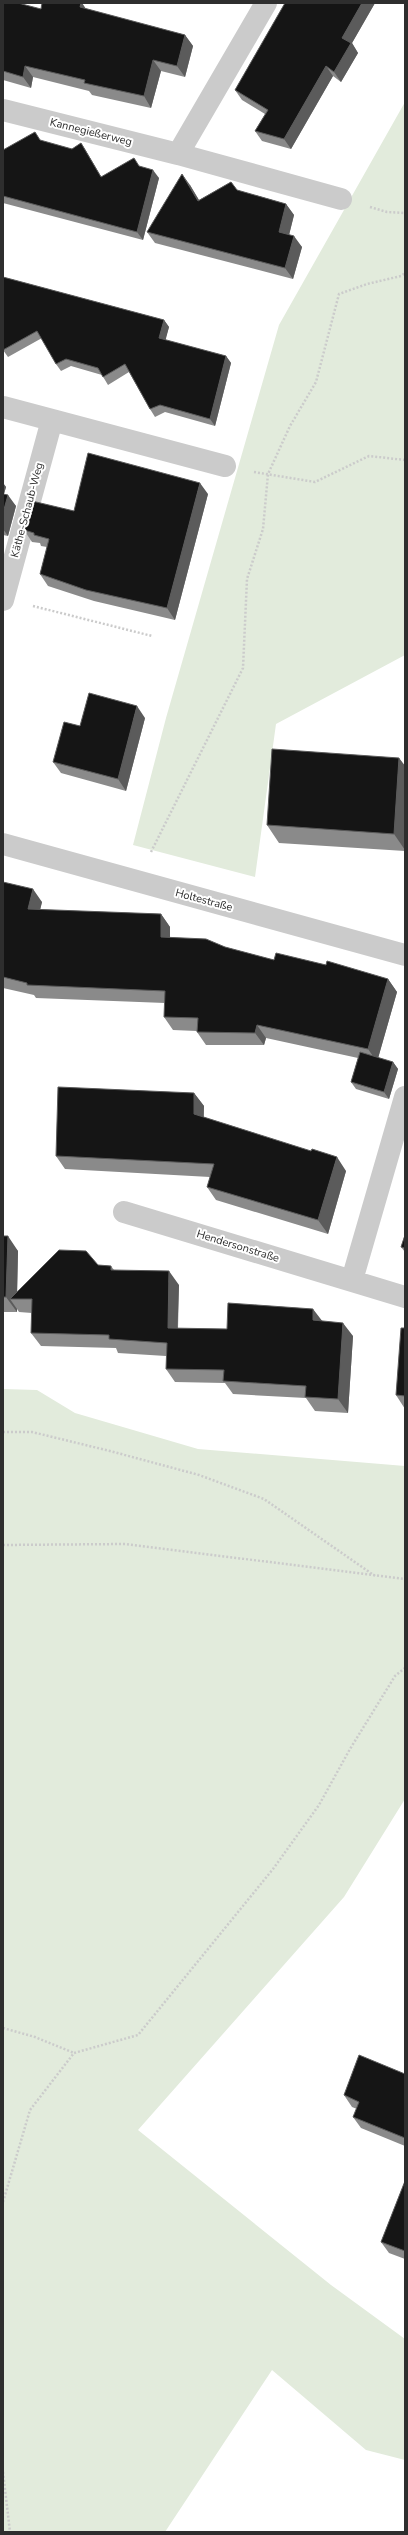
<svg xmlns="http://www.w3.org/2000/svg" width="408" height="2535" font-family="'Nunito Sans',sans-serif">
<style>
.green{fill:#e2ebdc}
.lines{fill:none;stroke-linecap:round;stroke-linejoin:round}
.path{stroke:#cbcbcb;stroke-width:2.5;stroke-dasharray:2 2;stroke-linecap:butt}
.minor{stroke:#cbcbcb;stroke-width:22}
.wall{fill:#8a8a8a}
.shaded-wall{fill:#5b5b5b}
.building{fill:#151515;stroke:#5b5b5b}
.labels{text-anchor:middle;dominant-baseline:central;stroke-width:4;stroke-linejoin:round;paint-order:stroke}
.street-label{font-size:11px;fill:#2e2e2e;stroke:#fff}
</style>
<rect width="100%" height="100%" fill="#fff"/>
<!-- green -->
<path class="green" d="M405,102V655L276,724L255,877L133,845L166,718L279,325Z
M3,1389L37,1390L75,1413L198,1449L405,1466V1799L344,1897L138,2130L331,2285L405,2339V2460L366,2450L272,2370L165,2532H3Z"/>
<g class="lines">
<!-- path -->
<path class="path" d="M370,207L387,212L405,213
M254,472L315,482L369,456L405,460
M33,606L152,636
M151,852L243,668L247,579L263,529L268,474L290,426L316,382L339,294L367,284L401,276L405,273
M3,1432H32L110,1451L199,1475L264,1499L375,1576
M3,1545L125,1544L405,1579
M3,2028L35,2037L74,2053
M3,2202L30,2110L74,2053L138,2035L273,1869L319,1805L350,1749L395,1676L405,1668
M3,2472L10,2532"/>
<!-- minor -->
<path class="minor" d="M3,110L178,154L266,3
M178,154L341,199
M3,407L225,466
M3,600L52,420
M3,844L405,955
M124,1212L405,1297
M352,1280L405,1097"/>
</g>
<!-- wall -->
<path class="wall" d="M3,3L41,9L82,3L86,9L185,35L193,46L185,77L161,71L151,108L92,95L89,91L33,77L31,88L3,80Z
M285,3H375L352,43L358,53L341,82L333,76L291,149L262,141L255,131L265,114L242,100L235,90Z
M41,141L72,149L81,143L86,151L101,177L140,167L159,178L143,240L3,203V150Z
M231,182L237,190L286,204L294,215L289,235L302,247L293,279L155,243L147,232L190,185L199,200Z
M3,277L164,320L169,327L165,340L226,356L231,363L215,426L165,412L155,417L150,409L129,372L108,385L102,375L71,366L61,371L56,364L42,338L8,357L3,350Z
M3,483L6,487L4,494L16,506L8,536L3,535Z
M208,494L175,620L94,601L48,586L40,574L47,547L41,546L40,543L32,542L24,530L74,511Z
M145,718L126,791L61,773L53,762L80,726Z
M399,758L405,766V851L279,843L267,825Z
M3,882L42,902L40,910L161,914L170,927V937L225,947L274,960L326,965L388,979L397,992L378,1058L393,1062L398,1069L389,1099L356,1089L351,1082L358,1058L266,1038L264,1045H206L197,1032V1031L173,1030L164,1017L165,1003L36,998L34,995L3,988Z
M194,1093L204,1106V1117L346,1171L328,1234L216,1200L207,1187L210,1177L65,1169L56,1156Z
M405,1235V1252L401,1247Z
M3,1236L18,1251L17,1291L98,1265L111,1266L114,1270L179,1285L178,1329H227L321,1321L353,1336L348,1413L315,1411L306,1398L233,1394L225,1383L175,1382L166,1369V1356L118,1353L116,1348L41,1346L31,1333L32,1313L19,1312L17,1309V1312H3Z
M405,1328V1409L396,1395Z
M405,2074V2146L361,2128L353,2117L357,2109L352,2107L344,2095Z
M405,2181V2259L389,2253L381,2242Z"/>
<!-- shaded-wall -->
<path class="shaded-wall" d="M81,3H82L89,14L80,7Z
M362,3H375L352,43L358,53L341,82L334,72L342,38Z
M185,35L193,46L185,77L177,66Z
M153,60L161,71L151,108L144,96Z
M25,66L33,77L31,88L23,77Z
M326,66L333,76L291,149L284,139Z
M81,143L86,151L106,185L101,177Z
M153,170L159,178L143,240L137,232Z
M182,174L190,185L206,212L198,201Z
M286,204L294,215L287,243L279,232Z
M294,236L302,247L293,279L285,268Z
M164,320L169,327L164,346L159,338Z
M226,356L231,363L215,426L210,419Z
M3,483L6,487L3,497Z
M200,483L208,494L175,620L167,608Z
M8,495L16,506L8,536L3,529V513Z
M137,706L145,718L126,791L118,779Z
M399,758L405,766V850L394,834Z
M33,889L42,902L37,922L28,909Z
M161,914L170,927V950L161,937Z
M388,979L397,992L377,1062L368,1049Z
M257,1025L266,1038L264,1045L255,1033Z
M393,1062L398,1069L389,1099L384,1092Z
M194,1093L204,1106L203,1127L194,1114Z
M337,1157L346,1171L328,1234L318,1220Z
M8,1236L18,1251L17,1299H10L17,1309V1312L6,1297Z
M169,1271L179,1285L177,1342L168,1328Z
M313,1309L323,1322L313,1320Z
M343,1323L353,1336L348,1413L338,1399Z"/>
<!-- building -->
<path class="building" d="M3,3H18L41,9L42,3H81L80,7L185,35L177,66L153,60L144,96L84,83L85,80L25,66L23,77L3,71Z
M285,3H362L342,38L351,43L334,72L326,66L284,139L255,131L268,110L235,90Z
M35,132L40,140L72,149L81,143L101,177L134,158L139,166L153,170L137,232L3,196V150Z
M182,174L198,201L231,182L237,190L286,204L279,232L294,236L285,268L147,232Z
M3,277L164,320L159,338L226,356L210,419L160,405L150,409L125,364L103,377L98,368L66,359L56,364L37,331L3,350Z
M88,453L200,483L167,608L86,590L40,574L49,539L34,535V533L24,530L32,501L74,511Z
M3,494L8,495L3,513Z
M89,693L137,706L118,779L53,762L64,722L80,726Z
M272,749L399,758L394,834L267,825Z
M3,882L33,889L28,909L161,914V937L206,939L225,947L274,960L276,953L326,965L327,961L388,979L368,1049L257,1025L255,1033L197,1032L198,1018L164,1017L165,991L27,985V983L3,977Z
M360,1052L393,1062L384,1092L351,1082Z
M58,1087L194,1093V1114L311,1151L312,1149L337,1157L318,1220L207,1187L214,1164L56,1156Z
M405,1235V1248L401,1247Z
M3,1236H8L6,1297H3Z
M59,1250L86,1251L98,1265L111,1266V1270L169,1271L168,1328L227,1329L228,1303L313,1309V1320L343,1323L338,1399L305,1397L306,1386L223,1381L224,1370L166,1369L167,1343L109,1339V1335L31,1333L32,1299H10Z
M401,1328H405V1396L396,1395Z
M359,2055L405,2074V2138L353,2117L359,2102L344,2095Z
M405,2181V2251L381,2242Z"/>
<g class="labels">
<!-- street labels -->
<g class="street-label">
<text transform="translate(91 132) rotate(14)">Kannegießerweg</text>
<text transform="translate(27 510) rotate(-75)">Käthe-Schaub-Weg</text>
<text transform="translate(204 900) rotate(15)">Holtestraße</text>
<text transform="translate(238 1246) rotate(17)">Hendersonstraße</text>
</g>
</g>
<!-- border -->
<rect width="408" height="2535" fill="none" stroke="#2e2e2e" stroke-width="8"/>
</svg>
